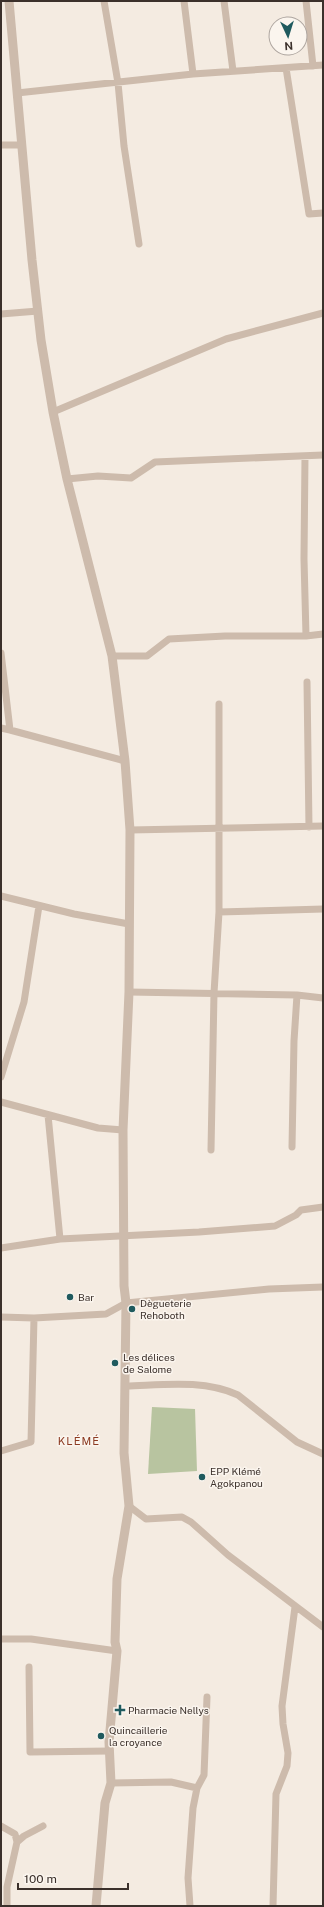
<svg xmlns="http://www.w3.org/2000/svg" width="324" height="1907" font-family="'Public Sans',sans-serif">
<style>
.green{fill:#b8c4a0}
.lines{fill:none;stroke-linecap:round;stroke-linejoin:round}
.minor{stroke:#cdbbac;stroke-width:7}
.tertiary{stroke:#cdbbac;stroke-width:9}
.poi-dot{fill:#1f5a5e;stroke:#fbf5ee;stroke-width:1.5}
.labels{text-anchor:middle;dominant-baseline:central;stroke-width:3;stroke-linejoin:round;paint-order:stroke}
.poi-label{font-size:10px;fill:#3b302b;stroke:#fbf5ee;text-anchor:start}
.neighbourhood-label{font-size:11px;letter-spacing:1px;fill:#8c3b22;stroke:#fbf5ee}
</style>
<rect width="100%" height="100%" fill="#f4ebe1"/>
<!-- green -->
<path class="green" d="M152,1407L195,1409L197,1471L148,1474Z"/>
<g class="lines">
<!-- minor -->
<path class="minor" d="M104,1L118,83L124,146L139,244
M184,1L193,74
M224,1L233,71
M306,1L313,66
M286,68L309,214L323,213
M17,93L193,74L323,65
M1,145H22
M1,314L38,311
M53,412L226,339L323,313
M305,456L304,559L306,636
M67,479L98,476L131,478L155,462L323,455
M1,653L10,730L125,761
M112,656H147L169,639L225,636H306L323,634
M307,682L309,827
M1,728L10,730
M130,830L323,826
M1,896L74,914L129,924
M219,912L323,909
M129,992L297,995L323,998
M1,1077L24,1002L39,906
M1,1102L98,1128L123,1130
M48,1115L60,1239
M292,1147L294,1041L297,995
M211,1150L214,993L219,912V704
M1,1248L60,1239L199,1232L275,1226L296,1215L301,1210L323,1207
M1,1317L34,1318L106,1314L126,1303L269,1289L323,1287
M126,1386C162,1385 203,1379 238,1395L297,1442L323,1454
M1,1451L31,1442L34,1318
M129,1506L146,1519L182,1517L191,1522L228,1555L323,1627
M1,1639H31L117,1651
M29,1667L30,1752L110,1751
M111,1783L171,1782L197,1788
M1,1826L15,1834L17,1842L7,1887V1906
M17,1842L24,1836L43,1826
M190,1906L188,1878L193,1808L197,1788L204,1775L207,1697
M273,1906L276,1794L287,1766L288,1753L283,1724L282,1706L295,1607"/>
<!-- tertiary -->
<path class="tertiary" d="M9,1L32,260L41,340L53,412L67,479L112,656L125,761L130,830L129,992L123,1130L124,1286L126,1303L124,1453L129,1506L117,1579L115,1642L117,1651L109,1742L111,1783L105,1803L96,1906"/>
</g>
<!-- markers -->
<g class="poi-dot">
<circle cx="70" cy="1297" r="4"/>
<circle cx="132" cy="1309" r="4"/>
<circle cx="115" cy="1363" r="4"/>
<circle cx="202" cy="1477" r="4"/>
<path d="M118 1704h4v4h4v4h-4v4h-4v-4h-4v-4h4z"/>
<circle cx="101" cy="1736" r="4"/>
</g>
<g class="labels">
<!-- poi labels -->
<g class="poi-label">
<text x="78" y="1297">Bar</text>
<text x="140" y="1303">Dègueterie<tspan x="140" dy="12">Rehoboth</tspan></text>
<text x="123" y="1357">Les délices<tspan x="123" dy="12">de Salome</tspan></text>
<text x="210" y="1471">EPP Klémé<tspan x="210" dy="12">Agokpanou</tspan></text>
<text x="128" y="1710">Pharmacie Nellys</text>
<text x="109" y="1730">Quincaillerie<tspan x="109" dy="12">la croyance</tspan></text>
</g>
<!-- neighbourhood labels -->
<g class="neighbourhood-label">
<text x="79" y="1441">KLÉMÉ</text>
</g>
</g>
<!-- border -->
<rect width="324" height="1907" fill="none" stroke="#3b302b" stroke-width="4"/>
<!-- north arrow -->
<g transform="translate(288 36) rotate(176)"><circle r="19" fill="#fbf5ee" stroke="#aea6a0"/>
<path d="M0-3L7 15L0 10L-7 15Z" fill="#1f5a5e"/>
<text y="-6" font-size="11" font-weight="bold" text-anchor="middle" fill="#3b302b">N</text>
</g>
<!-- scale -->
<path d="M18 1883v6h110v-6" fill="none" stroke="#3b302b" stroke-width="2"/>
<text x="24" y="1883" font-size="12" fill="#3b302b" stroke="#fbf5ee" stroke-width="3" paint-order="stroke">100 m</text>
</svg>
